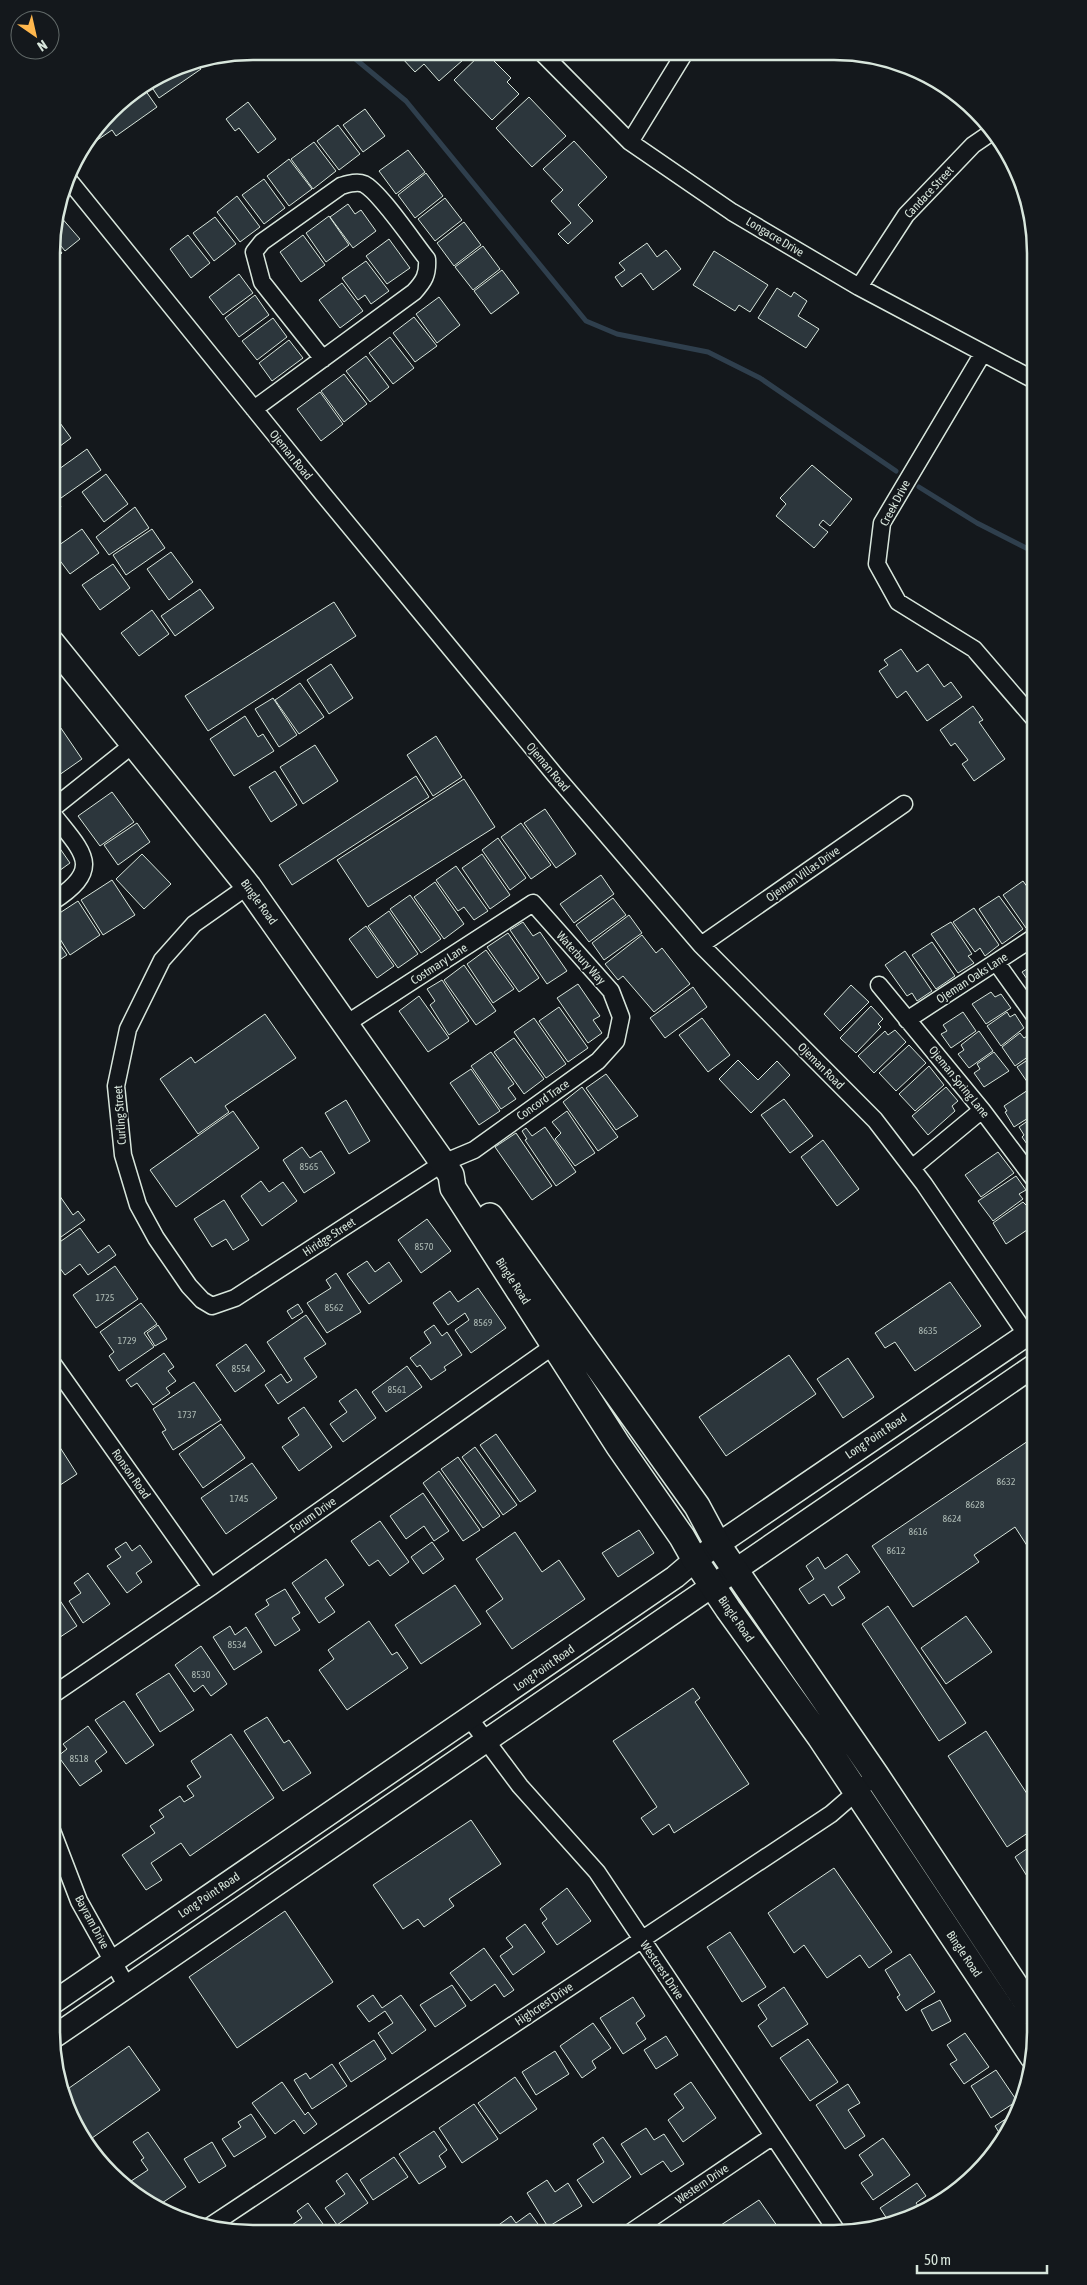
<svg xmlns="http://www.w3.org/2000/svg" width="1087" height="2285" font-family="'Asap Condensed',sans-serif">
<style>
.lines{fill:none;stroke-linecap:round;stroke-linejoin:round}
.stream{stroke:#2f3f4d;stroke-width:5}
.building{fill:#2c363c;stroke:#d8e6dc}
.street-casing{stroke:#d8e6dc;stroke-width:19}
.secondary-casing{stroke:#d8e6dc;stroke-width:25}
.primary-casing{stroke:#d8e6dc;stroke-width:28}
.street{stroke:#14181c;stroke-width:16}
.secondary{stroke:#14181c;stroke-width:22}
.primary{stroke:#14181c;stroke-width:25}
.labels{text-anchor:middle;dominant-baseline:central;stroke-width:4;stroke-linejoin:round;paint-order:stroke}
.number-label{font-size:10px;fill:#adbab4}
.street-label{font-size:12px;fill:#d8e6dc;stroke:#14181c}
.rim{fill:none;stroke:#d8e6dc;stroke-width:2.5}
</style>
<rect width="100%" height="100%" fill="#14181c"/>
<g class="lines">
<!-- stream -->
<path class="stream" d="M347,52L406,101L586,321L617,334L708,352L760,378L896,471
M919,487L977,523L1036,553"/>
</g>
<!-- building -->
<path class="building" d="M407,52L471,53L439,81L424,64L415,72L401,57Z
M482,53H486L511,78L507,82L519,94L492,120L454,80Z
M196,63L201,69L159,98L149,83L176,67Z
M143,87L157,107L116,136L112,130L93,143L91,139L120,102Z
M529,97L566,136L532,167L496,128Z
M248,102L276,139L258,153L239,128L235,131L226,119Z
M365,109L385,136L363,152L343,125Z
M338,125L360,154L339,170L317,141Z
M574,141L607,177L578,205L593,221L568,244L558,234L571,223L551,201L563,190L543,169Z
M314,142L336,171L313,189L291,159Z
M408,150L425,172L396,194L379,171Z
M289,159L312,189L289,206L267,176Z
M426,173L443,196L415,218L398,195Z
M264,179L285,208L264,224L242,195Z
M237,196L260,227L240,242L217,212Z
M445,198L462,220L435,241L418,219Z
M348,204L355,214L361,210L376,231L353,248L330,217Z
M60,216L80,239L65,251L53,236L57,219Z
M329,216L349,245L326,262L306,233Z
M215,217L236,244L214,261L193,233Z
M464,222L481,245L454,266L437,243Z
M188,235L210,263L191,278L170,249Z
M303,235L325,265L301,282L280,252Z
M389,239L410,268L387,284L366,256Z
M52,240L62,253L52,262Z
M647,243L657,257L666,250L681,269L653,290L641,273L622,287L615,277L625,270L619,263Z
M483,246L500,269L473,290L455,267Z
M714,251L768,285L750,312L739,305L735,311L693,285Z
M366,261L389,291L371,304L365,295L358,300L342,278Z
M502,270L519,293L491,314L474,291Z
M239,274L253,293L223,315L209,297Z
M342,283L363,311L340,328L319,300Z
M777,288L791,297L794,292L807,301L798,316L819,329L806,348L758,318Z
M255,295L269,315L239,337L225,318Z
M439,297L460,325L437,343L416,314Z
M414,317L437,346L415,362L393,333Z
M273,318L287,337L257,360L242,341Z
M390,337L414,368L393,384L369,353Z
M289,340L303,358L272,381L259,363Z
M366,356L389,387L370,402L346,371Z
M344,374L367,404L344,422L321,391Z
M320,392L343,424L321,441L297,409Z
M52,412L71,438L52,452Z
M87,449L101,470L61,498L52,486V474Z
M812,465L852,499L830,526L823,520L819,525L828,532L814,548L776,516L786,504L780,498Z
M106,474L128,504L104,522L82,492Z
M52,492L61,507L52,514Z
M135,507L149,528L109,555L96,537Z
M82,529L99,553L70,574L52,550Z
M152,529L165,548L126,575L113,555Z
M171,552L193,582L169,600L147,569Z
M113,564L130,588L100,610L82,585Z
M200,589L214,608L175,636L161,616Z
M334,602L356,636L208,731L185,696Z
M152,610L169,634L139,656L121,633Z
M901,649L917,672L928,664L944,687L951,682L962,697L927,721L906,691L897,698L879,671L888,665L884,660Z
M331,664L353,698L329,714L307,680Z
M300,683L324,717L299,734L275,700Z
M273,698L297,735L279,747L255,709Z
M973,706L983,720L979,722L1005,759L974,781L962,764L968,760L955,743L951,746L940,730Z
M52,715L82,759L52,780Z
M245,716L258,737L263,734L274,751L234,776L210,739Z
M436,736L462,777L433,796L407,755Z
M315,745L338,781L303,804L280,767Z
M275,771L297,805L271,822L249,787Z
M416,776L429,797L292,885L279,865Z
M464,779L495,827L368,907L337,860Z
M112,792L134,822L100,846L78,816Z
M545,809L576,854L556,868L524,823Z
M137,823L150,842L118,865L104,845Z
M521,823L551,865L531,879L501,837Z
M52,837L70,863L52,876Z
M498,838L526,878L510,890L482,850Z
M142,854L171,884L144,909L116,879Z
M482,854L510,895L490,909L462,868Z
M456,866L488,911L474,920L464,907L458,911L436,880Z
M601,875L614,894L574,923L560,904Z
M112,880L135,915L103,935L81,900Z
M1023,881L1036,899V921L1026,928L1003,895Z
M435,882L464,924L444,939L414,897Z
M410,895L441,939L421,953L390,909Z
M999,896L1023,929L1002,944L979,909Z
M613,898L626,915L589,942L576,925Z
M78,901L100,935L70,955L52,926V918Z
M974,908L999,945L985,956L980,948L975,952L953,922Z
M389,911L418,954L398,968L368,926Z
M629,915L642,933L604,960L592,943Z
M523,922L533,936L540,932L567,971L547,984L510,930Z
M951,922L972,954L968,956L974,963L958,973L931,934Z
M366,926L394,966L377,978L349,939Z
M52,933L67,955L52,965Z
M508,933L539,978L519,992L487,947Z
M642,935L656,953L662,948L690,984L654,1012L623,976L618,980L605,964Z
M932,942L955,976L936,989L912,955Z
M486,950L514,989L493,1003L467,964Z
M905,951L932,991L917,1001L912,993L907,996L885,965Z
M1036,956V984L1032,986L1022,972L1030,967L1027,962Z
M464,965L496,1011L476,1025L444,980Z
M442,980L469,1021L449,1035L430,1005L435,1001L427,989Z
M578,984L600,1016L593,1020L602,1033L588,1043L557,998Z
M851,985L869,1002L840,1031L824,1014Z
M693,987L707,1007L665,1038L650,1018Z
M991,992L995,997L1001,994L1011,1008L986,1024L972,1004Z
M419,996L449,1038L428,1052L399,1011Z
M871,1006L883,1019L878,1024L881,1027L856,1053L840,1038Z
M559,1007L588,1048L568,1062L539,1021Z
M963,1012L976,1031L951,1048L941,1034L947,1031L943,1025Z
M1007,1012L1010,1017L1015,1014L1024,1028L1001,1046L987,1026Z
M265,1014L296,1058L225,1106L229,1112L198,1134L160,1079L191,1057L195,1063Z
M534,1018L566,1064L546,1078L514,1032Z
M702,1018L730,1055L708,1072L679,1035Z
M895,1030L906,1042L874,1073L858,1056L885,1031L888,1035Z
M979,1031L993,1051L969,1068L958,1054L964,1050L961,1045Z
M1020,1033L1024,1038L1029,1035L1036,1043V1051L1015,1066L1002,1047Z
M514,1038L544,1079L524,1094L494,1052Z
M909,1045L926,1063L896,1091L879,1073Z
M491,1052L514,1084L508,1088L516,1099L501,1109L471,1066Z
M994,1052L1009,1071L984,1087L974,1073L980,1069L977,1064Z
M1035,1055L1036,1083L1030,1086L1017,1067Z
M738,1060L758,1080L777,1061L790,1075L751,1113L719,1079Z
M929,1066L944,1085L915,1111L899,1094Z
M471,1069L500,1111L479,1125L450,1083Z
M606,1074L638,1116L616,1130L586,1088Z
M582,1087L618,1137L598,1151L563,1102Z
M946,1087L958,1101L952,1106L955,1111L928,1135L912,1116Z
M1028,1090L1036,1102V1113L1014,1127L1005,1112L1007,1111L1004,1106Z
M784,1099L813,1136L790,1153L761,1115Z
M346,1100L370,1141L349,1154L325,1113Z
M233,1111L259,1148L176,1207L150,1170Z
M567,1111L595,1153L575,1166L555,1139L561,1133L552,1122Z
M1036,1115V1143L1029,1147L1022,1137L1024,1135L1019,1127Z
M545,1127L576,1172L556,1186L525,1140L527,1139L522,1131L526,1128L532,1136Z
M516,1133L552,1186L532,1200L495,1147Z
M823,1140L859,1189L837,1206L801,1157Z
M302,1147L310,1158L321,1151L335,1173L304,1193L283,1160Z
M998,1152L1014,1173L981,1197L965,1175Z
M1016,1176L1026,1190L1019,1194L1023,1199L993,1221L978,1201Z
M261,1181L269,1192L283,1182L297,1201L262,1226L241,1196Z
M57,1192L73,1215L78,1211L85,1220L51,1244V1197Z
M224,1200L249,1240L233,1250L226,1239L212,1247L194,1219Z
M1023,1202L1028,1207L1036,1204V1224L1006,1244L993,1223Z
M427,1219L451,1251L421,1273L398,1240Z
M80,1228L98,1253L109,1245L116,1255L88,1275L80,1264L65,1275L51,1256V1248Z
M367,1261L375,1272L389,1262L402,1281L369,1304L347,1274Z
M115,1266L138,1299L96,1328L73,1295Z
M336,1273L361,1312L327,1333L307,1303L331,1288L326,1280Z
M950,1282L981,1326L915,1371L895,1342L885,1348L875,1333Z
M478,1288L506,1328L471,1353L455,1330L469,1320L465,1313L448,1325L433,1303L450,1291L458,1302Z
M141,1303L157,1324L144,1333L154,1347L119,1371L109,1356L114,1352L100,1332Z
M298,1304L303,1312L292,1319L287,1311Z
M306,1315L326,1344L304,1358L317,1377L278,1404L265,1385L281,1374L287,1383L292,1380L267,1342Z
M158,1325L167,1339L155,1346L147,1333Z
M434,1325L442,1336L447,1332L462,1355L444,1367L446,1370L431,1380L420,1365L417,1367L410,1358L431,1343L424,1332Z
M246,1344L265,1371L235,1392L216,1365Z
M164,1353L174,1367L168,1371L176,1381L166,1388L170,1393L153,1405L137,1383L131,1387L126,1380Z
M789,1355L816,1394L726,1456L699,1417Z
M848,1358L874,1397L843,1418L817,1379Z
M407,1366L422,1387L386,1412L372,1392Z
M194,1382L221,1420L173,1450L162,1432L166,1430L153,1409Z
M356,1389L376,1418L343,1442L330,1424L347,1412L339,1401Z
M304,1407L332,1447L299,1471L282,1447L299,1435L288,1418Z
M221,1424L245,1458L203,1488L179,1454Z
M496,1434L536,1491L520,1502L480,1445Z
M54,1438L77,1474L51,1491V1440Z
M1031,1439L1035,1446V1558L1015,1527L974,1555L979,1562L913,1607L872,1546Z
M475,1447L517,1505L503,1515L462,1457Z
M458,1457L500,1516L483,1528L441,1469Z
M252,1463L277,1498L226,1534L201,1498Z
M439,1471L480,1530L463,1541L423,1483Z
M423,1493L449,1531L434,1541L424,1526L406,1539L390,1516Z
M380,1521L409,1562L390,1576L378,1560L369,1566L351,1541Z
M639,1530L654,1553L618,1577L602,1553Z
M515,1532L542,1572L559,1560L585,1599L512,1649L486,1611L503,1599L476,1559Z
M126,1542L132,1551L140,1545L152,1562L136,1573L142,1582L127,1593L107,1566L121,1557L115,1549Z
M432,1542L444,1559L423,1574L411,1557Z
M847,1554L860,1572L838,1587L845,1598L832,1606L824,1594L809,1604L799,1589L814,1579L806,1566L818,1557L825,1569Z
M326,1559L344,1585L325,1598L335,1612L319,1623L292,1583Z
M88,1573L110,1604L83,1623L69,1601L81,1593L74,1583Z
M455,1585L481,1624L421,1664L395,1625Z
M51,1587L77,1626L51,1643Z
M285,1589L300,1613L292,1618L300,1630L275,1646L255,1614L269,1605L266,1600Z
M888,1606L966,1723L939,1741L862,1624Z
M966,1616L992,1652L946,1684L921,1648Z
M369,1621L392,1655L397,1652L408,1668L347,1710L319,1670L334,1659L328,1650Z
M230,1626L235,1635L246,1627L262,1652L234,1670L213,1637Z
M201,1646L227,1684L211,1696L203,1685L194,1692L175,1665Z
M169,1673L194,1710L160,1732L136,1694Z
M693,1688L700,1698L695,1702L749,1784L674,1833L669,1824L653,1835L641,1818L657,1807L613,1741Z
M124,1701L154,1745L126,1764L95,1720Z
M267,1717L284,1743L289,1740L311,1773L283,1791L244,1731Z
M88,1726L107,1752L95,1761L102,1771L80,1786L58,1756L67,1749L63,1744Z
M986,1731L1035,1806V1828L1007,1847L948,1756Z
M231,1734L274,1798L190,1856L181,1843L151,1863L162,1880L146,1890L122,1855L155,1833L150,1826L164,1817L159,1810L180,1796L184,1802L194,1796L187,1786L201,1777L191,1761Z
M471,1820L501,1864L449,1899L454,1906L424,1927L418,1919L403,1929L373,1885Z
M1035,1843V1889L1015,1857Z
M834,1868L892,1952L869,1968L860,1955L827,1978L804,1945L794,1953L768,1913Z
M567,1888L591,1921L557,1945L542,1923L547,1919L540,1909Z
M285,1911L333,1982L237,2048L189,1977Z
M525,1924L545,1952L513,1975L500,1956L513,1947L506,1938Z
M730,1932L766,1987L742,2002L707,1947Z
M484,1948L514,1990L504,1997L495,1984L471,2001L450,1973Z
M910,1954L935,1992L906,2011L897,1997L900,1995L885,1970Z
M51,1958L60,1970L51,1977Z
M452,1985L466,2006L435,2027L420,2005Z
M784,1987L808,2024L772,2047L758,2026L767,2019L758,2005Z
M373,1995L382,2008L401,1995L426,2030L392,2054L378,2033L393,2023L385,2011L369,2022L357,2006Z
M633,1997L645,2016L636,2023L646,2039L623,2054L600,2018Z
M940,2000L951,2021L932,2031L921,2010Z
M593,2023L611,2048L592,2061L596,2068L582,2078L560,2046Z
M965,2033L989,2067L964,2084L950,2064L957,2060L947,2045Z
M666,2036L678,2055L656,2069L644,2050Z
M808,2039L838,2082L810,2101L780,2058Z
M374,2040L386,2059L351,2082L339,2063Z
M129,2046L160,2090L85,2143L62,2093Z
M555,2051L569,2074L536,2095L522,2072Z
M332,2064L347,2086L312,2109L294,2080L306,2073L310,2079Z
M996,2070L1017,2101L991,2118L971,2086Z
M515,2077L537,2109L500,2134L478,2103Z
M282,2082L305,2115L308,2112L317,2124L304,2134L294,2120L275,2134L252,2103Z
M691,2082L716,2118L683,2142L668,2120L684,2108L674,2094Z
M848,2084L860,2103L848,2110L865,2136L845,2149L816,2105Z
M474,2104L498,2139L462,2163L439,2128Z
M1018,2111L1019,2112L1003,2139L995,2126Z
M251,2114L266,2137L234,2157L222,2139L241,2127L238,2122Z
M646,2128L654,2140L664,2134L684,2164L671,2172L663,2161L641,2175L621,2144Z
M434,2131L447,2150L439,2156L446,2167L419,2184L399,2154Z
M148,2132L186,2187L156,2207L135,2194L128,2183L148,2170L141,2160L144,2158L133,2142Z
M603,2137L631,2177L593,2203L577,2180L604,2162L593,2144Z
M883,2138L910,2175L873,2200L861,2183L873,2175L859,2155Z
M212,2142L226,2166L199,2183L184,2159Z
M394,2157L408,2177L373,2200L360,2180Z
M347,2173L368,2203L337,2225L325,2208L345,2194L336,2181Z
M547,2180L555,2192L568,2183L582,2206L548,2227L527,2193Z
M917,2183L926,2196L916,2203L922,2211L896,2222L894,2218L889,2222L880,2208Z
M759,2200L780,2230L775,2233H726L721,2225Z
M308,2203L328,2231L285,2230L302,2218L297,2211Z
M530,2213L543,2231L542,2232H489L511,2216L516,2223Z"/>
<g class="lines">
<!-- street casing -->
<g class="street-casing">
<path id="street" d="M542,53L630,142L732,212L859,287L1036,381
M630,142L684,54
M68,179L323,494L555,775L701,945L875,1120L924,1184L1035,1347
M859,287L906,215L973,145L992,132
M983,353L882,523L877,564L898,602L974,649L1036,721
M254,409L414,292C424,281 428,275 427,259C414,243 380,192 364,184C357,181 348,184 341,186L262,242L254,252L262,282L323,359
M52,809L135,743
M248,886L194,924L162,960L128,1029L116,1086L123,1155L138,1205L156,1238L189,1286L202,1300L212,1306L235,1298L443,1163L474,1150L598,1061L616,1041L621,1017L611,991L533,903L346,1024
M52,902C105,868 83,853 52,813
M701,945L904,804
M996,962L1036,1018
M879,985L982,1110L1036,1182
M907,1020L1036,936
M912,1168L982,1110
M51,1361L211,1587
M51,1696L211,1587L562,1340
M470,1719L520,1786L597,1872L838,2233
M51,1828L79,1901L126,1985
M207,2228L831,1814L876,1775
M631,2232L773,2136"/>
</g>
<!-- secondary casing -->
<g class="secondary-casing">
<path id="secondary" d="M51,2004C258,1860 468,1721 675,1577L695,1560L1035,1329
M52,2038L1035,1365"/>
</g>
<!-- primary casing -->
<g class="primary-casing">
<path id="primary" d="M52,643L248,886L443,1163L451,1175L453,1188L618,1445L682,1537L695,1560L728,1609L820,1737L1033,2057
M490,1216L697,1506L718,1545L876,1775L1035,2015"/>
</g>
<!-- street -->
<use href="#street" class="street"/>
<!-- secondary -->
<use href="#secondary" class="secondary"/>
<!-- primary -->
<use href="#primary" class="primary"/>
</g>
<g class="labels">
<!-- number labels -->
<g class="number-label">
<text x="309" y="1166">8565</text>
<text x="424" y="1246">8570</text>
<text x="105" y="1297">1725</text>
<text x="334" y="1307">8562</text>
<text x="483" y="1322">8569</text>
<text x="928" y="1330">8635</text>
<text x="127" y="1340">1729</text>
<text x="241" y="1368">8554</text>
<text x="397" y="1389">8561</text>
<text x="187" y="1414">1737</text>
<text x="1006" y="1481">8632</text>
<text x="239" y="1498">1745</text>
<text x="975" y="1504">8628</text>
<text x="952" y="1518">8624</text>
<text x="918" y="1531">8616</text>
<text x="896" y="1550">8612</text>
<text x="237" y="1644">8534</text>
<text x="201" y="1674">8530</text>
<text x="79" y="1758">8518</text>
</g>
<!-- street labels -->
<g class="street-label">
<text transform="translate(929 192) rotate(-47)">Candace Street</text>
<text transform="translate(775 237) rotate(31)">Longacre Drive</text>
<text transform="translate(291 455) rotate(51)">Ojeman Road</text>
<text transform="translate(895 503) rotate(-62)">Creek Drive</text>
<text transform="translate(548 767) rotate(50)">Ojeman Road</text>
<text transform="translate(803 874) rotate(-35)">Ojeman Villas Drive</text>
<text transform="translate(259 902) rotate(54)">Bingle Road</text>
<text transform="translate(581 958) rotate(48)">Waterbury Way</text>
<text transform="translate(439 964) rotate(-33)">Costmary Lane</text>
<text transform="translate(972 978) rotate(-33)">Ojeman Oaks Lane</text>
<text transform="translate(821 1066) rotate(45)">Ojeman Road</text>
<text transform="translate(959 1082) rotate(51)">Ojeman Spring Lane</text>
<text transform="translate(543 1100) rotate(-35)">Concord Trace</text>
<text transform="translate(120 1115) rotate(-94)">Curling Street</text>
<text transform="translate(329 1237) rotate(-33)">Hiridge Street</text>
<text transform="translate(513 1281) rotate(57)">Bingle Road</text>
<text transform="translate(876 1436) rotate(-34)">Long Point Road</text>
<text transform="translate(131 1474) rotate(55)">Ronson Road</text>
<text transform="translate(313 1515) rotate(-35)">Forum Drive</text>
<text transform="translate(736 1619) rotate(55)">Bingle Road</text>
<text transform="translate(544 1668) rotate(-35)">Long Point Road</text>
<text transform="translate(209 1895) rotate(-34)">Long Point Road</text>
<text transform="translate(92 1922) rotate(62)">Bayram Drive</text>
<text transform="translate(964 1954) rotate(56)">Bingle Road</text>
<text transform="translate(662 1970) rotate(56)">Westcrest Drive</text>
<text transform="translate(544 2004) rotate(-34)">Highcrest Drive</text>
<text transform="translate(702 2184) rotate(-34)">Western Drive</text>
</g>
</g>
<!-- crop -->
<path d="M0 0H1087V2285H0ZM253 60H834A193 193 0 0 1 1027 253V2032A193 193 0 0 1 834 2225H253A193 193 0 0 1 60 2032V253A193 193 0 0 1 253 60Z" fill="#14181c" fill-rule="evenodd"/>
<path class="rim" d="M253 60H834A193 193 0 0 1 1027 253V2032A193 193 0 0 1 834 2225H253A193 193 0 0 1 60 2032V253A193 193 0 0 1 253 60Z"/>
<!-- north arrow -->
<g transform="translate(35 35) rotate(146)"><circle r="24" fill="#14181c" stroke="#626a69"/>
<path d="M0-4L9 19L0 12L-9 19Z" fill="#ffb74d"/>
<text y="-8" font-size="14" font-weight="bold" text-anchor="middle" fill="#d8e6dc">N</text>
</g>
<!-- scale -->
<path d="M917 2265v8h130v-8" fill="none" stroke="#d8e6dc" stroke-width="2.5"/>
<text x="924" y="2265" font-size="15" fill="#d8e6dc" stroke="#14181c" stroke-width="4" paint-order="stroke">50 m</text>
</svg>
